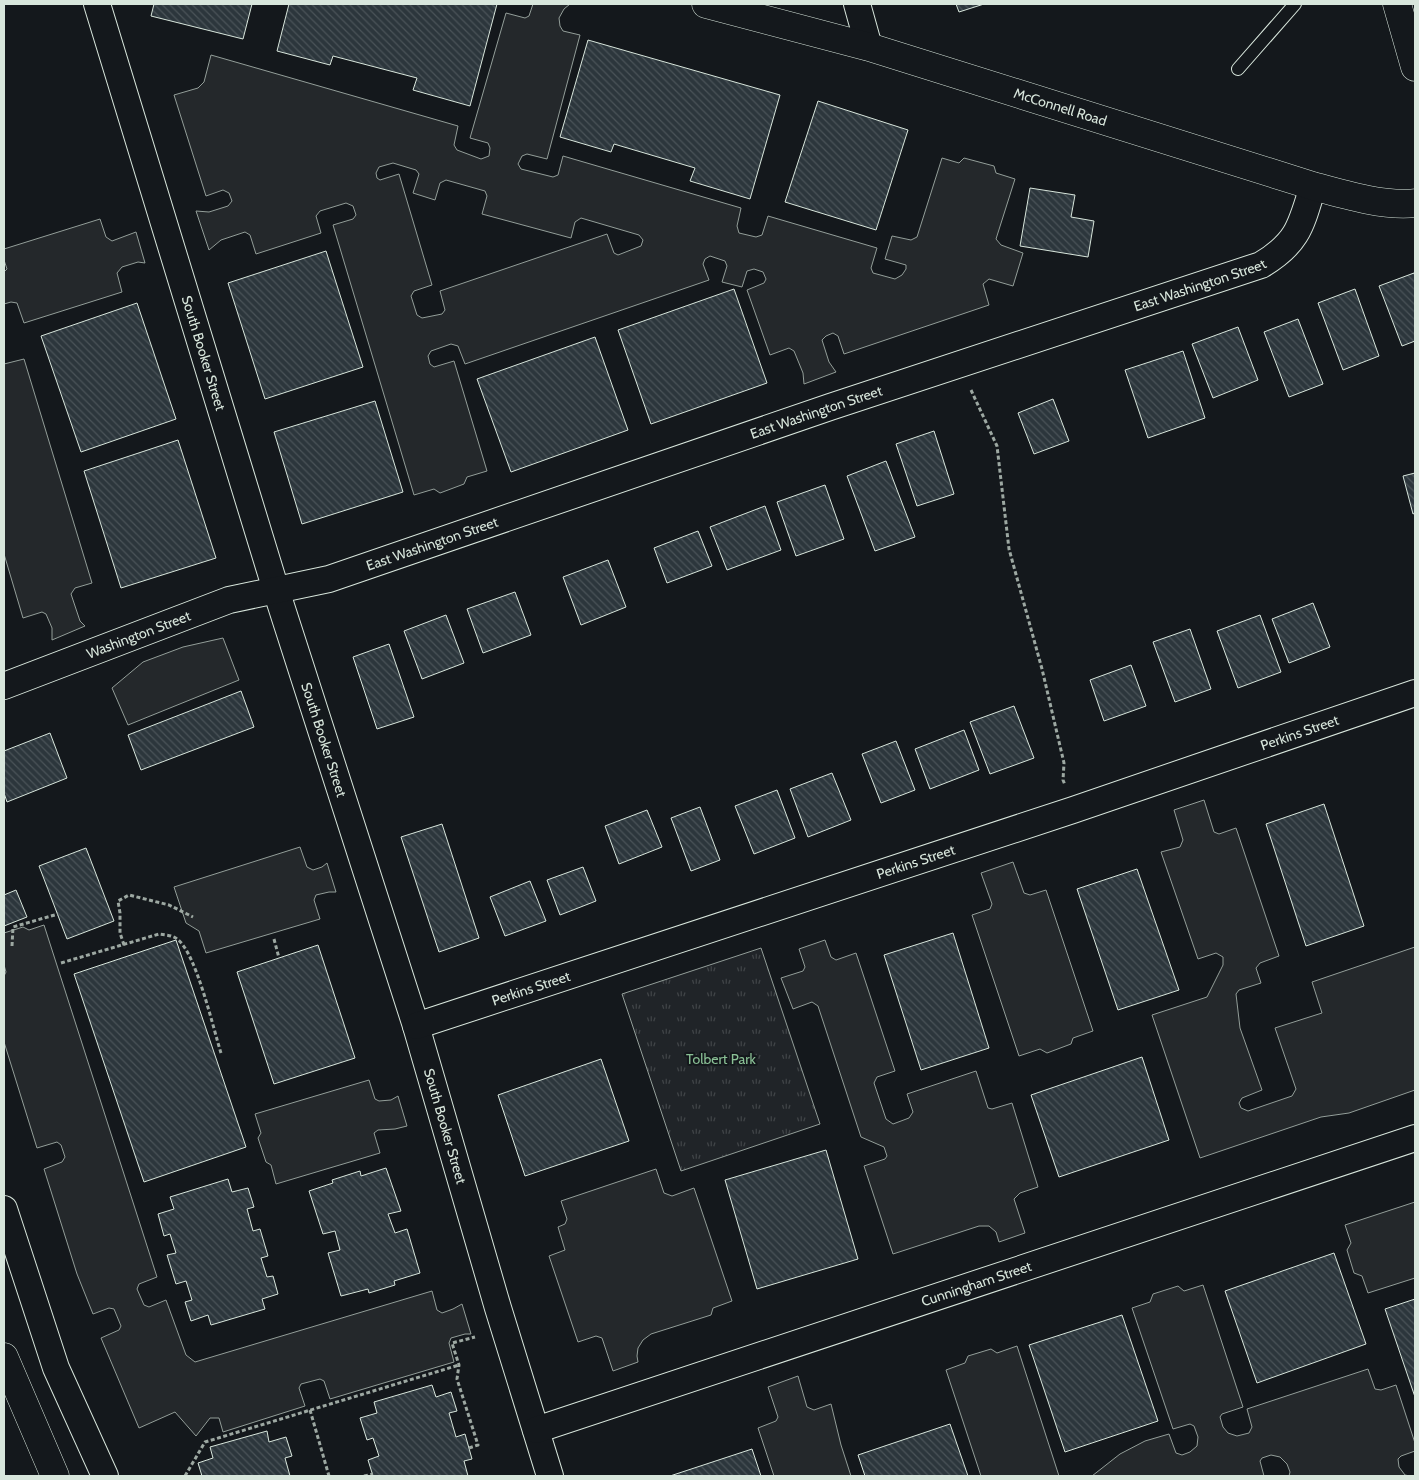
<svg xmlns="http://www.w3.org/2000/svg" width="1419" height="1480" font-family="Cabin,sans-serif">
<style>
.park{fill:url(#park-tufts);stroke:#939e99}
.parking{fill:#24282b;stroke:#939e99;fill-rule:evenodd}
.building{fill:url(#building-back-hatch);stroke:#d8e6dc}
.lines{fill:none;stroke-linecap:round;stroke-linejoin:round}
.service-casing{stroke:#d8e6dc;stroke-width:14}
.minor-casing{stroke:#d8e6dc;stroke-width:28}
.tertiary-casing{stroke:#d8e6dc;stroke-width:29}
.motorway-casing{stroke:#d8e6dc;stroke-width:29}
.path{stroke:#9da8a2;stroke-width:3;stroke-dasharray:4 2.5;stroke-linecap:butt}
.service{stroke:#14181c;stroke-width:12}
.minor{stroke:#14181c;stroke-width:26}
.tertiary{stroke:#14181c;stroke-width:28}
.motorway{stroke:#14181c;stroke-width:28}
.labels{text-anchor:middle;dominant-baseline:central;stroke-width:4;stroke-linejoin:round;paint-order:stroke}
.street-label{font-size:14px;fill:#d8e6dc;stroke:#14181c}
.park-label{font-size:14px;fill:#8ac095;stroke:#14181c}
</style>
<defs>
<pattern id="park-tufts" width="24" height="20" patternUnits="userSpaceOnUse" patternTransform="scale(1.25)"><rect width="24" height="20" fill="#202428"/><path d="M3 7l-1-3M5 7V3M7 7l1-3M15 17l-1-3M17 17v-4M19 17l1-3" fill="none" stroke="#404447"/></pattern>
<pattern id="building-back-hatch" width="6" height="6" patternUnits="userSpaceOnUse" patternTransform="scale(1.25)"><rect width="6" height="6" fill="#2c363c"/><path d="M-1 5l2 2M0 0l6 6M5-1l2 2" fill="none" stroke="#4a5358"/></pattern>
</defs>
<rect width="100%" height="100%" fill="#14181c"/>
<!-- park -->
<path class="park" d="M761,948L820,1124L681,1171L622,994Z"/>
<!-- parking -->
<path class="parking" d="M533,4H570L564,9L559,18L560,26L563,31L580,35L547,159L527,154L522,156L518,164L521,169L553,177L558,175L563,156L741,208L737,226L739,233L756,237L762,235L768,216L877,248L871,268L873,273L895,279L902,275L906,269V265L885,259L892,236L911,240L917,237L942,158L959,163L964,158L994,166L996,173L1015,179L996,239L1001,245L1023,253L1013,286L989,279L983,284L989,305L844,354L838,336L833,333L826,336L822,340L829,362L836,372L804,384L803,373L794,351L789,348L770,355L747,290L764,283L766,279L763,272L754,269L747,271L742,287L722,282L727,266L725,261L710,256L705,259L703,264L709,280L465,364L458,346L451,344L431,351L428,356L430,364L434,367L454,361L487,471L467,477L464,484L440,493L434,489L414,495L333,225L353,219L356,215L353,206L346,203L320,211L316,216L321,233L256,254L250,235L245,232L221,240L209,250L196,211L209,212L228,206L232,201L229,193L223,190L206,196L174,95L198,88L204,82L211,55L458,126L454,145L457,150L481,159L489,156L490,148L488,143L470,138L506,13L525,18L529,16ZM393,163L416,170L419,174L413,193L435,200L440,183L446,180L485,191L487,196L482,214L571,238L575,222L581,218L639,235L643,240L641,246L618,255L614,253L607,234L440,291L445,310L442,314L422,318L417,315L411,296L414,291L432,285L399,174L380,180L377,178L376,173L379,167Z
M100,219L106,237L112,241L136,232L145,263L138,262L122,267L117,273L122,292L24,323L17,303L11,302L4,304V272L7,269L4,260V249Z
M24,359L92,583L75,588L71,594L80,621L85,626L52,640V628L46,614L42,612L23,618L4,554V364Z
M223,638L239,680L128,725L112,688L143,662L183,647Z
M1204,800L1214,832L1219,834L1236,828L1279,956L1260,963L1256,968L1261,983L1239,990L1236,994L1240,1028L1262,1090L1242,1098L1239,1103L1241,1108L1248,1111L1292,1096L1296,1089L1275,1028L1322,1013L1312,982L1415,947V1090L1349,1113L1321,1117L1200,1158L1152,1015L1207,997L1223,965V957L1216,953L1198,959L1161,852L1180,847L1183,840L1174,810Z
M300,847L307,867L313,870L322,867L327,863L336,892H329L316,895L314,900L320,919L206,953L199,931L186,923L174,887Z
M1013,862L1024,893L1030,895L1046,890L1093,1031L1073,1038L1071,1044L1047,1053L1040,1049L1019,1056L972,915L990,909L992,904L981,873Z
M44,925L157,1277L139,1284L137,1289L144,1305L149,1307L166,1300L186,1355L195,1362L432,1291L437,1310L442,1313L453,1309L462,1304L471,1334H465L451,1338L449,1343L454,1362L330,1399L324,1381L320,1379L301,1384L299,1388L305,1406L223,1432L219,1418H210L196,1436L175,1412L139,1428L101,1338L119,1330L121,1326L114,1309L109,1308L93,1314L77,1274L44,1169L62,1162L65,1157L61,1145L57,1142L37,1148L4,1042V976L6,972L4,965V933L23,927L29,930Z
M825,940L831,957L836,960L856,953L895,1071L877,1077L874,1083L886,1119L893,1124L909,1118L913,1112L907,1094L976,1071L988,1108L992,1109L1012,1103L1038,1187L1020,1193L1014,1199L1025,1233L999,1242L996,1232L989,1226H979L893,1254L864,1166L885,1159L887,1156L884,1147L861,1137L818,1006L812,1002L793,1009L781,978L803,971L805,967L799,949Z
M369,1080L375,1099L379,1101L391,1100L398,1096L407,1126L395,1129L378,1130L374,1133L380,1153L276,1184L271,1165L266,1162L258,1138L261,1133L255,1114Z
M656,1169L664,1193L672,1196L694,1188L732,1301L713,1308L711,1315L651,1334L643,1340L638,1348L637,1356L638,1362L613,1371L602,1338L596,1336L578,1342L549,1256L565,1250L558,1227L565,1224L567,1219L561,1201Z
M1415,1202V1278L1368,1293L1362,1276L1354,1273L1347,1250L1351,1243L1345,1225Z
M1203,1285L1243,1407L1222,1414L1220,1417L1223,1427L1228,1433L1237,1436L1249,1433L1252,1427L1247,1409L1368,1369L1375,1389L1381,1390L1396,1385L1415,1443V1451L1401,1456L1398,1459L1399,1467L1405,1475L1410,1476H1289L1290,1472L1287,1464L1280,1457L1271,1455L1262,1458L1260,1461L1264,1476H1092L1120,1454L1145,1441L1169,1434L1176,1453L1182,1455L1190,1452L1197,1446L1198,1437L1194,1426L1190,1424L1173,1429L1132,1308L1150,1302L1153,1294L1178,1286L1184,1291Z
M1017,1346L1059,1476H981L946,1370L965,1363L968,1356L991,1349L997,1353Z
M798,1376L807,1407L814,1410L831,1404L841,1445L851,1476H774L758,1428L776,1421L778,1417L768,1387Z"/>
<!-- building -->
<path class="building" d="M154,4H252L243,39L151,16Z
M289,4H497L470,106L413,90L417,78L333,56L330,65L277,51Z
M956,4H984L959,12Z
M588,40L780,95L750,199L690,181L695,168L614,144L611,152L560,137Z
M818,101L908,130L876,230L785,202Z
M1030,188L1075,195L1071,217L1094,221L1088,257L1020,246Z
M326,251L363,367L265,399L228,283Z
M1414,273L1415,276V341L1402,346L1379,286Z
M734,289L767,383L651,424L618,330Z
M1355,289L1379,356L1343,370L1318,303Z
M137,303L176,419L81,452L41,336Z
M1298,319L1323,384L1289,397L1264,332Z
M1238,327L1258,380L1213,398L1192,344Z
M595,337L628,430L511,472L477,379Z
M1183,351L1205,418L1148,438L1125,370Z
M1053,399L1069,441L1034,454L1018,413Z
M375,401L403,492L302,524L274,432Z
M934,431L954,494L917,506L896,444Z
M178,440L216,558L121,588L84,471Z
M886,461L915,537L875,551L847,476Z
M1415,473V513L1413,514L1403,476Z
M825,485L844,539L796,556L777,502Z
M765,506L781,550L727,570L710,527Z
M698,531L712,566L667,583L654,548Z
M608,560L626,607L581,625L563,577Z
M515,592L531,635L483,653L467,609Z
M1313,603L1330,647L1289,663L1272,619Z
M446,615L464,663L422,679L404,631Z
M1260,615L1281,672L1238,688L1217,631Z
M1190,629L1211,689L1175,702L1153,642Z
M389,644L414,717L377,729L353,657Z
M1131,665L1146,706L1104,721L1090,680Z
M241,691L254,727L141,770L128,735Z
M1014,706L1034,758L990,774L970,722Z
M964,730L979,770L930,789L915,749Z
M50,733L67,778L7,802L4,793V751Z
M896,741L915,790L881,803L862,754Z
M832,773L851,820L808,837L790,789Z
M777,790L795,838L754,854L735,806Z
M1324,804L1364,926L1306,946L1266,824Z
M700,807L720,860L691,871L671,818Z
M647,810L662,847L619,864L605,826Z
M442,824L479,938L439,952L401,837Z
M86,848L114,921L67,939L39,866Z
M583,867L596,901L560,915L547,880Z
M1137,869L1179,990L1118,1010L1077,889Z
M530,881L546,921L505,936L490,897Z
M16,890L27,917L4,926V895Z
M953,933L989,1048L921,1070L884,955Z
M176,940L246,1147L144,1182L74,974Z
M318,945L355,1058L274,1084L237,972Z
M1142,1057L1169,1140L1059,1177L1031,1095Z
M601,1059L629,1141L525,1176L498,1095Z
M826,1150L858,1259L757,1289L725,1180Z
M386,1168L401,1211L388,1214L395,1233L407,1229L420,1273L394,1281L395,1285L369,1293L368,1289L341,1296L328,1253L340,1250L335,1231L323,1234L309,1191L333,1183L332,1180L360,1171L361,1176Z
M228,1179L232,1192L248,1188L254,1207L247,1209L253,1231L260,1229L268,1256L261,1258L267,1277L273,1276L278,1294L262,1299L265,1309L211,1325L208,1315L191,1321L185,1302L192,1300L186,1281L176,1284L167,1255L176,1253L170,1234L164,1236L158,1214L174,1209L170,1197Z
M1334,1253L1366,1344L1257,1383L1225,1291Z
M1415,1299V1397L1385,1309Z
M1122,1315L1158,1421L1065,1452L1029,1345Z
M432,1385L436,1397L451,1392L457,1411L449,1413L456,1437L465,1434L472,1459L464,1461L468,1476H373L368,1460L379,1456L373,1438L367,1440L360,1418L377,1413L374,1402Z
M950,1424L968,1476H865L858,1455Z
M267,1431L269,1442L286,1437L292,1456L285,1458L290,1476H202L198,1463L213,1458L210,1447Z
M752,1449L761,1476H670Z"/>
<g class="lines">
<!-- service casing -->
<g class="service-casing">
<path id="service" d="M1238,69L1295,4"/>
</g>
<!-- minor casing -->
<g class="minor-casing">
<g id="minor">
<path id="s1" d="M97,4L276,590L416,1026L498,1308L550,1476"/>
<path d="M857,4L869,47"/>
<path id="s2" d="M4,686L229,600L329,579L830,407L1261,265C1298,243 1301,226 1313,186"/>
<path id="s3" d="M416,1026L1073,810L1415,693"/>
<path d="M4,1209L56,1368L105,1476"/>
<path id="s4" d="M536,1430L1415,1138"/>
</g>
</g>
<!-- tertiary casing -->
<g class="tertiary-casing">
<g id="tertiary">
<path id="s5" d="M706,4L869,47L1313,186C1342,194 1386,207 1415,203"/>
<path d="M1397,4L1415,67"/>
</g>
</g>
<!-- motorway casing -->
<g class="motorway-casing">
<path id="motorway" d="M4,1357L55,1476"/>
</g>
<!-- path -->
<path class="path" d="M971,390L997,446L1009,549L1042,669L1064,763L1063,780L1065,785
M274,939L279,958
M124,945L120,933V913L118,901L129,895L169,905L193,917
M12,946L13,927L58,914
M61,963L159,934C165,935 172,935 177,939C196,952 213,1028 221,1053
M310,1410L329,1476
M469,1448L478,1445L457,1379L459,1365L452,1343L475,1337
M185,1476L205,1442L459,1365
M364,1476L373,1474"/>
<!-- service -->
<use href="#service" class="service"/>
<!-- minor -->
<use href="#minor" class="minor"/>
<!-- tertiary -->
<use href="#tertiary" class="tertiary"/>
<!-- motorway -->
<use href="#motorway" class="motorway"/>
</g>
<g class="labels">
<!-- street labels -->
<g class="street-label">
<text stroke="none"><textPath href="#s5" startOffset="369">McConnell Road</textPath></text>
<text stroke="none"><textPath href="#s2" startOffset="1262">East Washington Street</textPath></text>
<text stroke="none"><textPath href="#s1" startOffset="365">South Booker Street</textPath></text>
<text stroke="none"><textPath href="#s2" startOffset="858">East Washington Street</textPath></text>
<text stroke="none"><textPath href="#s2" startOffset="452">East Washington Street</textPath></text>
<text stroke="none"><textPath href="#s2" startOffset="144">Washington Street</textPath></text>
<text stroke="none"><textPath href="#s3" startOffset="931">Perkins Street</textPath></text>
<text stroke="none"><textPath href="#s1" startOffset="770">South Booker Street</textPath></text>
<text stroke="none"><textPath href="#s3" startOffset="526">Perkins Street</textPath></text>
<text stroke="none"><textPath href="#s3" startOffset="121">Perkins Street</textPath></text>
<text stroke="none"><textPath href="#s1" startOffset="1175">South Booker Street</textPath></text>
<text stroke="none"><textPath href="#s4" startOffset="464">Cunningham Street</textPath></text>
</g>
<!-- park labels -->
<g class="park-label">
<text x="721" y="1059">Tolbert Park</text>
</g>
</g>
<!-- border -->
<rect width="1419" height="1480" fill="none" stroke="#d8e6dc" stroke-width="10"/>
</svg>
